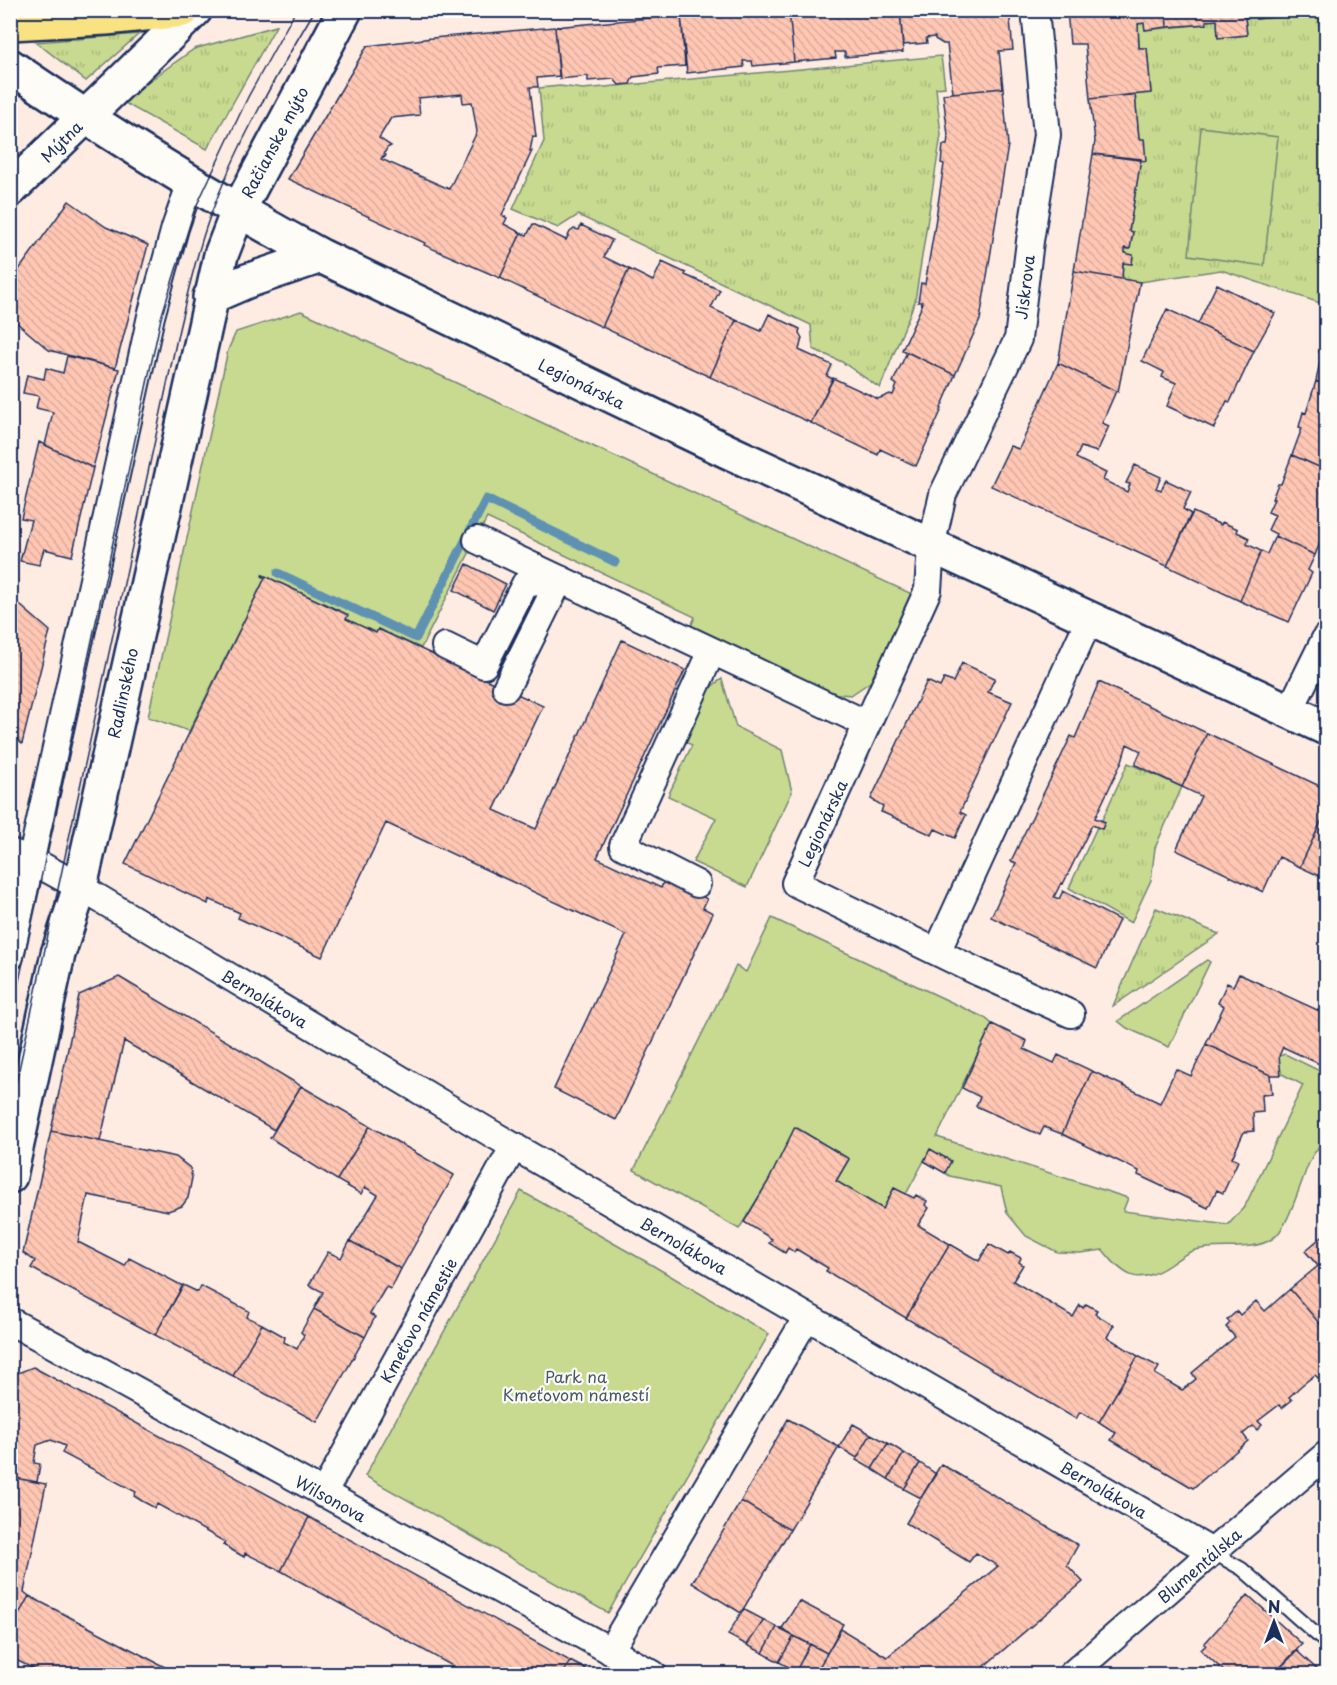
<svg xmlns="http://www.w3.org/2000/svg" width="1337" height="1685" font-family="'Playpen Sans',sans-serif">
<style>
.grass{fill:url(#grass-tufts);stroke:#718476;stroke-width:1.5}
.green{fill:#c7da8f;stroke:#718476;stroke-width:1.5}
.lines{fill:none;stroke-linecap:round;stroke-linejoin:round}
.stream{stroke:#5e91b3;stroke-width:9}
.building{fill:url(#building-back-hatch);stroke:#1b2f5e;stroke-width:1.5;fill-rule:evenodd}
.lane-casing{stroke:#1b2f5e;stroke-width:16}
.street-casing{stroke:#1b2f5e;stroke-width:30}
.secondary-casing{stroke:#1b2f5e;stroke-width:38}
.primary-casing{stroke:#1b2f5e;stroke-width:38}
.lane{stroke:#fdfcf7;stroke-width:12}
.street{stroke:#fdfcf7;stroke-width:26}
.secondary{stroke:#fdfcf7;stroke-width:33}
.primary{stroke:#f8e281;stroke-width:33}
.tram{stroke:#1b2f5e;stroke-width:1.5}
.labels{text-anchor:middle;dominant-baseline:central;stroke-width:4.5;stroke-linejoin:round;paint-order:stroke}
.street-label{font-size:16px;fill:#1b2f5e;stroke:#fdfcf7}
.park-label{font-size:16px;fill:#465a6a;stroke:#fdfcf7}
</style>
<defs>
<pattern id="grass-tufts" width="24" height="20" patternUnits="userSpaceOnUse" patternTransform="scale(1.5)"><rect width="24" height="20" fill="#c7da8f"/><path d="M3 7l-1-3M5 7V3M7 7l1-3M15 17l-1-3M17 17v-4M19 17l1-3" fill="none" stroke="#aabb7e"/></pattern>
<pattern id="building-back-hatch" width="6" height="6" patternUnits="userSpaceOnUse" patternTransform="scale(1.5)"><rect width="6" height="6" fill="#ffc7b3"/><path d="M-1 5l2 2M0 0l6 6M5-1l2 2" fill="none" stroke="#daab9c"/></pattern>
</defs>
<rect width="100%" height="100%" fill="#feece3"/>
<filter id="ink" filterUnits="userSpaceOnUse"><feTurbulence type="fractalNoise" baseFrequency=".0167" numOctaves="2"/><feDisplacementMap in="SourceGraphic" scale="12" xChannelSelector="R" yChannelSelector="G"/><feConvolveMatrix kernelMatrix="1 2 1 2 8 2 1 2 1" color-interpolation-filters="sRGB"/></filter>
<g filter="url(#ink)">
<!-- grass -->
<path class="grass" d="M1326,12V305L1221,270L1140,282L1122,279L1123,263L1132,264L1133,255L1125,253V248L1129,249L1133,232L1129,231L1141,159L1135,94L1151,92L1147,48H1139L1138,24L1144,23L1145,30L1206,24V21L1217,20L1218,37L1247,35L1245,17L1255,16L1256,19Z
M276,26L207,149L121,101L194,49Z
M139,34L86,81L36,42Z
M941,56L945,87L936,88L941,135L915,301L880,388L842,362L813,349L811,325L578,215L558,228L513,209L544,141L539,88L560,86L583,89Z
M1128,763L1182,787L1155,848L1151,880L1131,923L1069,888L1097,827L1102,829L1105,822L1102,820Z
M1156,908L1219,934L1113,1006Z"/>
<!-- green -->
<path class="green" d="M1201,127L1278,137L1264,266L1189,255Z
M301,311L914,595L873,680L851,695L828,693L691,626L695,617L487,518L421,648L378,629L376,633L346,619L347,614L263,575L265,578L189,731L148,717L228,350L236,332Z
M722,679L736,727L782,750L792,792L747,887L693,862L716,818L668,796L692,745L681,740C692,717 699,692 722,679Z
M772,918L985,1018L992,1024L937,1137L1128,1198L1123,1211L1228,1225L1245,1206L1303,1085L1280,1073L1279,1056L1285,1054L1326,1074C1326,1088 1329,1123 1326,1134C1325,1141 1313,1152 1310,1161C1301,1179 1289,1229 1272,1239C1252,1252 1218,1244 1195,1250C1187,1252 1178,1259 1171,1264C1139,1286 1126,1279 1103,1250L1080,1253L1057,1252L1026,1236L1007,1213L1001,1187L950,1176L924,1161L906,1194L894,1188L883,1209L836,1181L849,1159L795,1127L769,1180L739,1229L634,1170L736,966L746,972Z
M1207,960L1210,962L1169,1047L1127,1028L1118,1021Z
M521,1191L652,1265L769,1334L608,1613L365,1476Z"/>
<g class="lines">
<!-- stream -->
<path class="stream" d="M278,573L416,638L486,499L615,562"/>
</g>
<!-- building -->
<path class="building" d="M789,10H900L903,52L845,57V52H835L836,58L794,62Z
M789,10L794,62L753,66L752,61H743L744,67L687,73L681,15L724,10Z
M900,10H1009L1013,50L999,51L1003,88L953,93L947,44H943L935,39V37L926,38L927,43L903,45Z
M1067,10H1166L1167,27L1145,30L1144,23L1138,24L1139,48H1147L1151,93L1090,99L1085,44H1070Z
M1166,10H1293V15L1256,19L1255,16L1245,17L1247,35L1218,38L1217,20L1206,21L1207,24L1167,27Z
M1293,10H1326V12L1293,15Z
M681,15L685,66L658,68L659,74L633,77L630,84L619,85L614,79L588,81V76L560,79L555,27Z
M555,27L559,76L537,78L538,87H530L536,137L533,136L530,151H532L502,215L507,218L504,224L521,233L500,278L424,245L425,243L288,179L367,46L432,38ZM462,94L463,103L472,102L477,132L449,189L381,159L383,156L385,157L386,155L384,154L387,148L391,146L379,138L391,118L420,115L418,98Z
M1003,88L1008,145L980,320L955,375L902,350L920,310L922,302H918L921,283L925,284L934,231L944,164L941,163L943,145H947L948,136L943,94Z
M1135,94L1139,139H1144L1146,161L1093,154L1095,141L1090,99Z
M1093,154L1141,159L1129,231L1133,232L1130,249L1125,248V253L1133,255L1132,264L1123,263L1122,279L1074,271Z
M69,201L106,227L148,245L115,368L49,350L10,317V282Z
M533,224L566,240L570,232L574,229L579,230L581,225L612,240L604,257L629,269L602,327L500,278L521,233L527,235Z
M662,262L686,273L685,275L720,290L711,308L736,320L710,377L602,327L629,269L653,281Z
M1074,271L1140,282L1118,392L1058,363Z
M1217,284L1275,313L1254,351L1198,324Z
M1167,309L1254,351L1230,402L1227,401L1214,428L1167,406L1176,383L1162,377L1164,372L1142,361Z
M769,314L800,329L799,333L802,338L799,350L832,365L827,376L833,379L811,423L710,377L736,320L761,331Z
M1326,330V385L1316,381L1322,352H1319L1323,336H1325Z
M907,352L955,375L941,408L942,409L916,466L880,449L878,455L811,423L833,378L878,399L890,394L893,395L897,385L893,382Z
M67,356L119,369L93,468L45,445L53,412L36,408L39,396L23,393L27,375L44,379L46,368L63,373Z
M1058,363L1116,391L1102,423L1109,426L1097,452L1081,447L1076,458L1106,473L1103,480L1127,492L1130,484L1126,483L1135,465L1161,477L1156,488L1161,490L1166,480L1191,492L1183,509L1191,514L1167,566L991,486L1010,446L1019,449Z
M1316,381L1326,385V470L1292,455L1302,428L1299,427L1303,412L1306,413Z
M39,442L93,468L72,556L44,549L39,565L20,561L31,520L21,518Z
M1292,455L1326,470V528L1315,555L1275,536L1276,534L1268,530L1275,515L1268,512L1274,499H1272L1278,484H1281Z
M1193,512L1221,525L1222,522L1238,529L1237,532L1249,538L1247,544L1261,551L1240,601L1167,566Z
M1275,536L1315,555L1308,570L1312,573L1289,622L1240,601L1261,551L1267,554Z
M10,543L13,599L50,631L22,744L10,734Z
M467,564L506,584L493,610L454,590Z
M263,575L348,615L346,619L376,633L378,629L543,706L494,810L536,829L622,640L685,670L597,858L661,888L665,878L707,899L703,908L713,913L616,1120L554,1089L626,935L386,823L322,957L238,918L240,913L209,899L208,904L125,864L265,578L262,576Z
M962,663L995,678L988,692L1012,702L960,812L966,815L955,838L935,829L932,835L884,813L881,812L883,806L871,799L927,681L940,687L944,679L953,682Z
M1099,682L1207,733L1182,787L1136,765V762L1141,751L1127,744L1122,761L1095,818L1105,822L1102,829L1092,825L1063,884L1061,883L1054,897L1059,899L1063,891L1119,920L1097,968L991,917L1016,863L1011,861L1071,736L1075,738Z
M1207,733L1326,789V811L1300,867L1279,857L1263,892L1176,850L1201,796L1182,787Z
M1326,811V879L1300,867Z
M1239,974L1326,1014V1067L1283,1047L1279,1056L1281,1075H1270L1206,1044L1224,1006L1218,1003L1227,983L1233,986Z
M119,977L301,1086L274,1130L124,1041L100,1141L51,1131L79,995Z
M992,1024L1027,1041L1024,1049L1054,1063L1058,1055L1092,1071L1062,1134L1044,1127L1040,1135L976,1106L980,1097L962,1088Z
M1206,1044L1270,1075L1272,1094L1262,1095L1263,1112L1253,1113L1254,1131L1244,1132L1232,1158L1238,1161L1223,1193L1217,1190L1208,1208L1138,1175L1139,1171L1062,1134L1092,1071L1160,1103L1176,1069L1191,1076Z
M301,1086L370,1126L337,1180L270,1138Z
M370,1126L454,1175L401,1269L350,1241L378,1195L365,1187L361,1194L337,1180Z
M795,1127L849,1159L836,1181L883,1209L894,1188L914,1198L916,1195L927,1201L925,1205L929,1208L918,1225L950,1244L906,1318L826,1271L828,1268L796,1249L794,1252L788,1248L785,1253L769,1243L772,1239L744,1222L769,1180Z
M51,1131L176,1157L190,1168L192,1178L188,1198L182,1206L168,1211L88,1195L78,1242L125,1266L129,1258L183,1286L155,1335L31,1268L35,1261L23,1253Z
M930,1149L951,1161L945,1173L924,1161Z
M1326,1233V1331L1290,1289L1318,1266L1305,1251Z
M350,1241L401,1269L391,1289L386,1287L370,1314L375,1317L365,1337L314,1309L323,1292L309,1285L328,1252L341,1258Z
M950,1244L979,1261L989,1244L1008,1255L1010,1252L1021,1258L1019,1262L1023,1265L1013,1281L1073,1317L1080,1305L1083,1308L1086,1304L1097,1310L1095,1314L1114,1325L1107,1337L1138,1356L1099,1422L1080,1412L1076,1419L906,1318Z
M183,1285L198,1292L201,1286L249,1311L247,1317L262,1324L233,1376L155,1335Z
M1290,1289L1326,1331V1371L1318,1378L1315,1375L1302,1385L1289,1397L1292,1400L1282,1408L1279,1405L1258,1421L1262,1425L1257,1430L1253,1426L1243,1434L1248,1441L1193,1488L1111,1440L1116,1433L1099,1422L1138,1356L1159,1367L1155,1374L1182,1390L1196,1379L1192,1373L1235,1337L1226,1327L1230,1323L1227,1320L1237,1311L1240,1315L1256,1301L1265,1311Z
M314,1309L365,1337L317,1422L233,1376L262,1324L285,1337L284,1342L297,1349L304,1335L301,1332Z
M33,1367L309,1517L281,1571L245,1553L244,1557L223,1545L225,1542L157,1504L155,1508L142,1501L134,1496L136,1492L62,1453L65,1446L51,1440L37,1445L34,1463L40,1464L37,1482L10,1477V1376Z
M788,1419L839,1447L790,1530L741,1501Z
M853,1424L871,1434L857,1458L839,1447Z
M871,1434L888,1443L872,1469L856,1460Z
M888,1443L904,1453L888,1479L872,1469Z
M904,1453L920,1463L904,1489L888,1479Z
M920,1463L936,1474L921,1498L904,1489Z
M941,1464L1078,1545L1067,1565L1083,1582L975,1674H815L841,1629L887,1657L998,1566L976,1553L969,1562L906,1523Z
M10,1477L46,1484L24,1592L29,1596L10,1630Z
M741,1501L790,1530L741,1613L692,1583Z
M309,1517L570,1661L563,1674H456L458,1669L281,1571Z
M1248,1595L1302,1644L1274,1674H1227L1201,1650L1206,1645L1204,1644Z
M29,1596L60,1612L178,1674H44L10,1657V1630Z
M799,1601L843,1624L827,1653L781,1630Z
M743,1609L764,1620L747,1645L728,1635Z
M764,1620L777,1627L763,1653L747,1645Z
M777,1627L794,1636L779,1662L763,1653Z
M794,1636L810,1644L796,1671L779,1662Z
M810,1644L827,1653L815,1674H803L796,1671Z
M1297,1651L1322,1674H1274Z
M570,1661L595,1674H563Z"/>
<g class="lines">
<!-- lane casing -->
<g class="lane-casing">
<path id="lane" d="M1212,1552L1242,1569L1326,1643"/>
</g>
<!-- street casing -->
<g class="street-casing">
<path id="street" d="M1035,10L1047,135L1030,241L1018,339L943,494L931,547L928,590L795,883L980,973L1071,1014
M477,540L867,724
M445,646L484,665L525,584L560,579
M506,688L560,579
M1290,710L1326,637
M10,852L31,860L80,887L489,1132L1212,1552
M697,884L623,846L712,651
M937,952L1089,620
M10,957L151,316L175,228L191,182
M10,1321L653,1674
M323,1494L514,1146
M610,1651L807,1317
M1072,1674L1212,1552L1326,1455"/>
</g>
<!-- secondary casing -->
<g class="secondary-casing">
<path id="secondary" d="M10,66C111,135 214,199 321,256L727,451L1326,728
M10,190L195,10
M210,297L247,281L321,256
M10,1176L58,954L80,887L221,255L238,211L345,10"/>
</g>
<!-- primary casing -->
<g class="primary-casing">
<path id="primary" d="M10,23L106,18L183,10"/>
</g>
<!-- lane -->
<use href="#lane" class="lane"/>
<!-- street -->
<use href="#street" class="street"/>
<!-- secondary -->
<use href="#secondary" class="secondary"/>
<!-- primary -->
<use href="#primary" class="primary"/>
<!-- tram -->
<path class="tram" d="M10,1023L161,318L194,211L248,97L296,10
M10,1111L179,329C188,292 196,255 209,219C236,146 275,77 315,10"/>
</g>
</g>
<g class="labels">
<!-- street labels -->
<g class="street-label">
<text transform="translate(61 141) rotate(-45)">Mýtna</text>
<text transform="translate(274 142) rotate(-62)">Račianske mýto</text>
<text transform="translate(1024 287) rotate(-83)">Jiskrova</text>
<text transform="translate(582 383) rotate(26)">Legionárska</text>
<text transform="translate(122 693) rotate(-78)">Radlinského</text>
<text transform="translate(822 823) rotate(-65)">Legionárska</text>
<text transform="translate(265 998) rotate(31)">Bernolákova</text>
<text transform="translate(684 1245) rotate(30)">Bernolákova</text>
<text transform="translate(418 1320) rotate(-61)">Kmeťovo námestie</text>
<text transform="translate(1104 1489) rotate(30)">Bernolákova</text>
<text transform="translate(331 1498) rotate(29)">Wilsonova</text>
<text transform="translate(1199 1565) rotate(-41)">Blumentálska</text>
</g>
<!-- park labels -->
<g class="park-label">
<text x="576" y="1376">Park na<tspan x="576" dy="18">Kmeťovom námestí</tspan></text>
</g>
</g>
<!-- margin -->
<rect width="1337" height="1685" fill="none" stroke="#fdfcf7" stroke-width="36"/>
<rect x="18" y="18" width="1301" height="1649" fill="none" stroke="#1b2f5e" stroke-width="2" filter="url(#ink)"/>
<!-- north arrow -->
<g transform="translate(1274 1622)" stroke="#fdfcf7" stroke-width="4.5" paint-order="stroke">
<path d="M0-4.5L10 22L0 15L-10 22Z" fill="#1b2f5e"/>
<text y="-9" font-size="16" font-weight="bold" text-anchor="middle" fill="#1b2f5e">N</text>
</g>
</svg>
